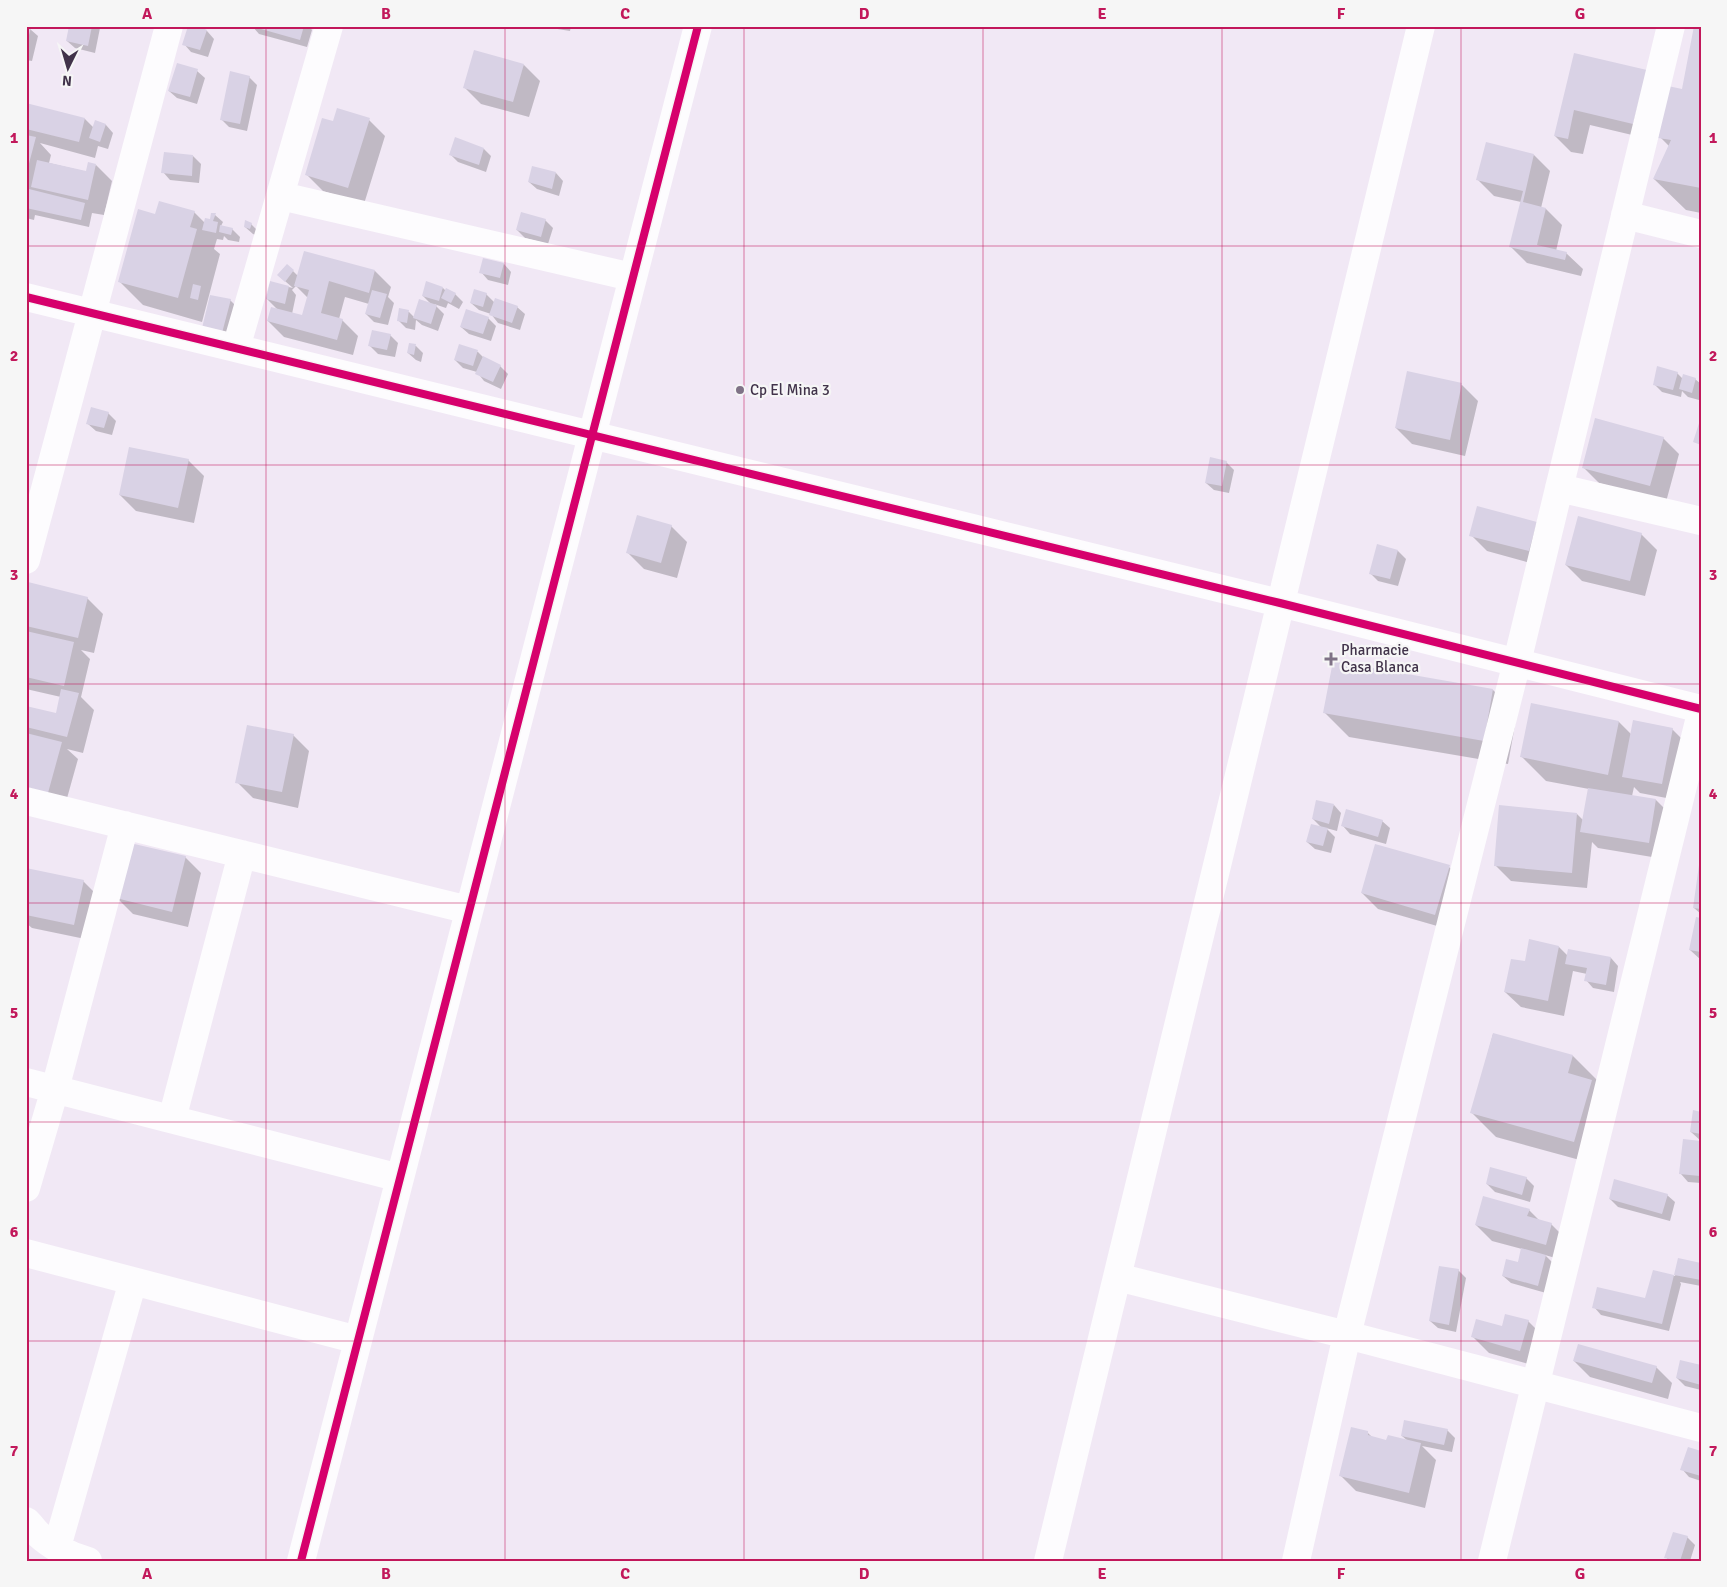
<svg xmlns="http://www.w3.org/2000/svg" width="1727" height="1587" font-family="Signika,sans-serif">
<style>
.shadow{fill:#0003;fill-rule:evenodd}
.building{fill:#d9d2e5}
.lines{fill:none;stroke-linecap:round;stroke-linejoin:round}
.minor{stroke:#fdfcfe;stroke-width:28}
.cycleway-casing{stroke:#f6f6f6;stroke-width:11}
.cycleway{stroke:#d6006c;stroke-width:8}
.grid{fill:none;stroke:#c2185b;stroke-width:1;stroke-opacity:0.55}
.poi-dot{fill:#7f7286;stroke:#f6f6f6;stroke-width:2}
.labels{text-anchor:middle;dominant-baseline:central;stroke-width:4.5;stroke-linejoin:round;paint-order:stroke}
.poi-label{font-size:15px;fill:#41334a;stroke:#f6f6f6;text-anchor:start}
.neatline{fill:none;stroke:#c2185b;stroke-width:2}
.grid-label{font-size:16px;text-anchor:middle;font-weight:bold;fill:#c2185b}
</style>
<rect width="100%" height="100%" fill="#f1e8f5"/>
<!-- shadow -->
<path class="shadow" d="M70,26H98L100,28L95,53L75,48L67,41Z
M194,26L207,31L214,39L208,57L191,52L184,44Z
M252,26H309L312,30L307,47L259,34Z
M548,26H571L570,31L551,28Z
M1701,26V213L1686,210L1654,179L1669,146L1660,137L1683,90Z
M26,28L30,29L38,36L32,61L26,60Z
M1575,54L1646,71L1649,139L1590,125L1583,154L1571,152L1555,136Z
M524,65L540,81L529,117L481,104L465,88Z
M197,71L205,78L197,104L177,98L169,91Z
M249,77L257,85L247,131L229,127L221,119Z
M26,104L85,119L94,128L96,121L106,125L113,133L108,149L98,146L95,158L40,143L51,155L49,163L87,172L96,165L112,181L104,215L92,213L89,227L35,215L34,220L26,218Z
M369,120L385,136L364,204L323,191L307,175L334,123Z
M484,149L491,156L486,172L458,162L451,155Z
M1534,155L1550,171L1541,208L1546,209L1562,225L1556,251L1566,253L1583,269L1581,276L1527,263L1511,247L1521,202L1494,196L1478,180Z
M193,156L201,164L199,183L170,180L163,172Z
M556,173L563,181L559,196L537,189L529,182Z
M194,212L205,223L211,220L215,215L223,222L221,226L232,229L240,237L239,242L228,240L224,236L223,240L217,239L214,249L220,254L202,322L143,305L119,281L156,215Z
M545,220L553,228L548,244L525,238L517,230Z
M251,224L259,232L258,236L253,234L245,227Z
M504,264L511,272L508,285L488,280L481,272Z
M287,265L298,276L375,271L391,287L388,297L394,303L388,325L374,322L366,314L369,304L345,297L339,319L342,320L358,336L353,355L284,337L268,321L278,310L267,299L271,283L293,288L278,275ZM296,286L308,298L303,317L292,314L296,295L292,290Z
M443,288L446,291L455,294L463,302L459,309L448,303L446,308L434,304L444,314L438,331L422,325L416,320L415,330L406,328L398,320L400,310L409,312L414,317L432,305L423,296Z
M486,294L495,303L517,307L525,314L520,330L498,323L491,314L479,310L471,303Z
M230,300L238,308L230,340L211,336Z
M488,318L496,326L491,341L469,334L461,327Z
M390,335L398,343L395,357L378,354L370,346Z
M410,345L416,346L423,353L421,362L416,360L408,353Z
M460,346L478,352L484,358L500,366L508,374L501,389L484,381L477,372L463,368L455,360Z
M1408,373L1462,385L1478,401L1465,456L1412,444L1396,428Z
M1677,373L1683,379H1695L1701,384L1699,400L1688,397L1682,391L1681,397L1662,392L1654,384Z
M108,413L116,421L112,435L96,431L88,424Z
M1663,438L1679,454L1666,502L1599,483L1583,467Z
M188,460L204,476L194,523L136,511L120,495Z
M1226,462L1234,470L1229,493L1214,490L1206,483Z
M1536,523L1545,567L1487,551L1471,535Z
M671,526L687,542L677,578L644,569L628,553Z
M1641,534L1657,550L1645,596L1582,581L1566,565Z
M1378,546L1398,551L1406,559L1398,586L1378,581L1370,573Z
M29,583L87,598L103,614L94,653L81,650L90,659L81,697L94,710L83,753L67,749L78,759L64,809L26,798V707L57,715L61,697L26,689V632L28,633L26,631V592Z
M1493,690L1517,714L1508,764L1349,737L1325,713Z
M1532,704L1619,722L1632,735L1672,729L1688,745L1677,800L1640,793L1634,787L1632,796L1656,800L1672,816L1664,859L1598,848L1592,842L1587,888L1511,881L1495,865L1577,814L1584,821L1589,789L1546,781L1522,757Z
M293,735L309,751L298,808L253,798L237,782Z
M1334,805L1341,813L1337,831L1326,828L1335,837L1331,853L1315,849L1307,842L1322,828L1313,819Z
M1382,821L1390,828L1386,844L1350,834L1343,826Z
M185,857L201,873L188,927L133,914L117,898Z
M1701,866V914L1694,908Z
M1449,867L1465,883L1451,930L1378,909L1362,893Z
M26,869L83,881L99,897L90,940L32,928L26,923Z
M1701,919V960L1690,950Z
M1559,947L1568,956L1611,958L1618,966L1614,992L1593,988L1586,980L1587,974L1573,971L1564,1016L1521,1007L1505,992L1525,963Z
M1493,1034L1573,1056L1597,1080L1598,1165L1496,1137L1472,1113Z
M1701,1113L1700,1139L1701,1141L1691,1132Z
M1701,1142V1183L1688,1182L1681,1174Z
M1526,1178L1534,1186L1530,1202L1495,1192L1487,1184Z
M1667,1195L1675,1202L1670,1221L1618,1207L1610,1199Z
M1529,1210L1540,1221L1551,1224L1567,1240L1562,1260L1545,1255L1554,1264L1546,1293L1511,1283L1503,1276L1518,1264L1522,1249L1492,1241L1476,1225Z
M1679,1260L1701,1264V1286L1680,1282L1681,1284L1669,1331L1601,1315L1594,1307L1646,1300L1654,1271L1675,1276Z
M1458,1270L1466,1278L1456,1332L1438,1328L1430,1321Z
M1528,1321L1544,1337L1536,1366L1489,1353L1473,1337Z
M1574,1361L1656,1367L1672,1383L1668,1399L1590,1377Z
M1701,1366V1390L1685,1386L1677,1378Z
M1447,1430L1455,1438L1452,1452L1422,1446L1436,1460L1425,1508L1356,1491L1340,1475L1367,1432L1373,1438L1387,1441H1408L1402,1436Z
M1701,1452V1481L1689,1477L1682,1469Z
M1687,1537L1695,1545L1690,1561H1669L1666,1557Z"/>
<!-- building -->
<path class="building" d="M26,26L31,27L27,43H26Z
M69,26H92L88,46L66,41Z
M188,26H198L207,30L200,50L182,45Z
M250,26H304L300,40Z
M1694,26H1701V188L1653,179L1671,140L1658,138L1668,86L1682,89Z
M474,50L524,64L513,102L463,88Z
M1574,53L1647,70L1633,124L1574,110L1568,139L1554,136Z
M177,63L198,69L190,97L168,91Z
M230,71L250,76L240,124L220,120Z
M26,103L85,118L79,142L26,129Z
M337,108L370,118L348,188L305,175L322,118L333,121Z
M95,120L106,124L100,142L89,138Z
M26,135L36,137L27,171H26Z
M455,137L484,148L479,165L449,155Z
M1486,142L1534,154L1523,202L1546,208L1537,245L1567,252L1565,260L1509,247L1523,191L1476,180Z
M164,152L193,155L192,176L161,173Z
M37,160L86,171L88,162L96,164L88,200L31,187Z
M532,166L556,172L552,189L528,182Z
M29,189L85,203L81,220L26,208Z
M159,201L195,211L190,227L197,229L178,298L118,282L138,209L155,214Z
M521,212L546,219L541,237L516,230Z
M211,213H216L213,221L218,222L216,233L202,230L205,218L210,219Z
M245,220L252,223L250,229L244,227Z
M220,225L233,228L231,235L219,232Z
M304,251L375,270L369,293L329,281L321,313L343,319L337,340L267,321L271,307L302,315L309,290L294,286Z
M483,258L504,263L500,278L479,273Z
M287,264L294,270L285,282L277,275Z
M270,281L289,286L285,304L266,299Z
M426,281L443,287L439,301L422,296Z
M193,284L201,286L198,300L190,298Z
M446,288L456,293L451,303L441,298Z
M474,289L487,293L483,307L470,303Z
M372,290L387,294L380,318L365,314Z
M210,295L231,299L222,333L202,328Z
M495,298L518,306L512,323L489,315Z
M419,299L437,305L431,324L413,318Z
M399,308L409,310L407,323L397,321Z
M466,309L489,317L483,334L460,327Z
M372,330L391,334L387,350L368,346Z
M409,343L416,344L414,355L407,353Z
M459,344L478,350L473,366L454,360Z
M483,356L501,365L493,382L475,374Z
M1657,366L1678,372L1673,390L1653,385Z
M1407,371L1462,383L1450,440L1395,428Z
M1683,374L1696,378L1692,393L1679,389Z
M91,407L109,412L104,428L86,424Z
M1701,417V445L1693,442Z
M1595,418L1664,437L1650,486L1582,468Z
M129,447L189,459L178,508L119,495Z
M1210,457L1227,461L1222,486L1205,483Z
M1477,506L1537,522L1529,551L1469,536Z
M637,515L672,525L661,563L626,553Z
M1578,516L1642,533L1630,581L1565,565Z
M1377,544L1398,550L1390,579L1369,574Z
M28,582L88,597L78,638L26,626Z
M26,631L74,642L64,686L26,677Z
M1333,661L1493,689L1484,741L1323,713Z
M61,689L79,693L67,737L26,727V706L56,713Z
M1531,703L1619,721L1608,775L1520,757Z
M1633,720L1673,728L1662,784L1622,777Z
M247,725L294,734L282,792L235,783Z
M26,733L62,742L48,793L26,787Z
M1588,788L1656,799L1649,843L1580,832Z
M1316,800L1334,804L1329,824L1312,819Z
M1499,805L1577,813L1572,873L1494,866Z
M1346,809L1383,820L1378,837L1341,826Z
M1311,824L1328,828L1323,846L1306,842Z
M130,843L186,856L172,912L116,898Z
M1375,844L1450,865L1435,915L1361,893Z
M1699,865H1701V909L1693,908Z
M26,868L84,880L74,925L26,915Z
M1696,917L1701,918V952L1689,950Z
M1529,939L1559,946L1548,1001L1504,992L1511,959L1525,961Z
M1568,949L1611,957L1606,985L1584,981L1587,968L1565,964Z
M1493,1033L1573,1055L1568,1073L1592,1080L1574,1142L1470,1113Z
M1693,1110L1701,1112V1134L1690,1132Z
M1683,1139L1701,1141L1700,1176L1679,1174Z
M1490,1167L1527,1177L1522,1195L1486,1184Z
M1614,1179L1668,1194L1662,1214L1609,1199Z
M1483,1196L1530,1209L1527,1216L1552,1223L1546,1245L1475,1225Z
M1521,1248L1546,1255L1538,1286L1502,1276L1506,1259L1518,1262Z
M1678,1258L1701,1263V1280L1674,1275L1662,1324L1592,1308L1597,1287L1645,1298L1653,1270L1674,1275Z
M1439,1266L1459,1269L1449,1325L1429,1321Z
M1505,1314L1529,1320L1520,1351L1471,1337L1476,1319L1502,1326Z
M1578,1344L1657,1366L1652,1383L1573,1361Z
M1680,1360L1701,1365V1385L1676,1378Z
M1404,1420L1448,1429L1444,1445L1401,1436Z
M1351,1427L1368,1431V1435L1386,1440L1388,1435L1421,1443L1409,1493L1339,1476Z
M1688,1447L1701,1451V1476L1680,1470Z
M1673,1532L1688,1536L1680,1561L1664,1558Z"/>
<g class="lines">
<!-- minor -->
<path class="minor" d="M281,196L632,277
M1625,215L1701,234
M26,297L1280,603L1701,709
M236,348L329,26
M1559,488L1701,521
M26,560L169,26
M26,801L469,910
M26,1082L400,1178
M172,1119L242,854
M26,1188L55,1089L125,825
M26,1253L358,1340
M1117,1277L1347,1335L1701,1428
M26,1521C30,1524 33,1529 37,1533C51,1546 70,1556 88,1561
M57,1547L133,1281
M301,1561L698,26
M1048,1561L1421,26
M1296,1561L1347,1335L1517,662L1671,26
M1492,1561L1701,713"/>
<!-- cycleway casing -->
<g class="cycleway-casing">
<path id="cycleway" d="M26,297L1280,603L1701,709
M301,1561L698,26"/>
</g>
<!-- cycleway -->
<use href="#cycleway" class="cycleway"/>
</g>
<!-- grid -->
<path class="grid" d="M266,26V1561M505,26V1561M744,26V1561M983,26V1561M1222,26V1561M1461,26V1561M26,246H1701M26,465H1701M26,684H1701M26,903H1701M26,1122H1701M26,1341H1701"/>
<!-- markers -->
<g class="poi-dot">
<circle cx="740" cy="390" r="5"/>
<path d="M1328.5 651.5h5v5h5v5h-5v5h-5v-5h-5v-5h5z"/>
</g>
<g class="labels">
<!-- poi labels -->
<g class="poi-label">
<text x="750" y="390">Cp El Mina 3</text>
<text x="1341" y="650">Pharmacie<tspan x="1341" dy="17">Casa Blanca</tspan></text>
</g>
</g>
<!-- border -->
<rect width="1727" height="1587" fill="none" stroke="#f6f6f6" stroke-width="55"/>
<!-- north arrow -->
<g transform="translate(68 68) rotate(185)" stroke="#f6f6f6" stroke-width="4" paint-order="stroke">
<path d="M0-4L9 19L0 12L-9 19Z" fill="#41334a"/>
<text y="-8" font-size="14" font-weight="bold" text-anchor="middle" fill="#41334a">N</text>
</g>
<rect x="28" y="28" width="1672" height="1532" class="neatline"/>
<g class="grid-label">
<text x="147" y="19">A</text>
<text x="386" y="19">B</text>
<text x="625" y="19">C</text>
<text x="864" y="19">D</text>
<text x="1102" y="19">E</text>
<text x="1341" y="19">F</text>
<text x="1580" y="19">G</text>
<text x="14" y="143">1</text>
<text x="1713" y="143">1</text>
<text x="14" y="361">2</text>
<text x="1713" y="361">2</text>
<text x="14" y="580">3</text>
<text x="1713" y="580">3</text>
<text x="14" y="799">4</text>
<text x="1713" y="799">4</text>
<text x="14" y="1018">5</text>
<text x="1713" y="1018">5</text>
<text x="14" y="1237">6</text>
<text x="1713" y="1237">6</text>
<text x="14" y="1456">7</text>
<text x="1713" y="1456">7</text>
<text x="147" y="1579">A</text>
<text x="386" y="1579">B</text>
<text x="625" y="1579">C</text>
<text x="864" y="1579">D</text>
<text x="1102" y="1579">E</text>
<text x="1341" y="1579">F</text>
<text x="1580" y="1579">G</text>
</g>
</svg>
